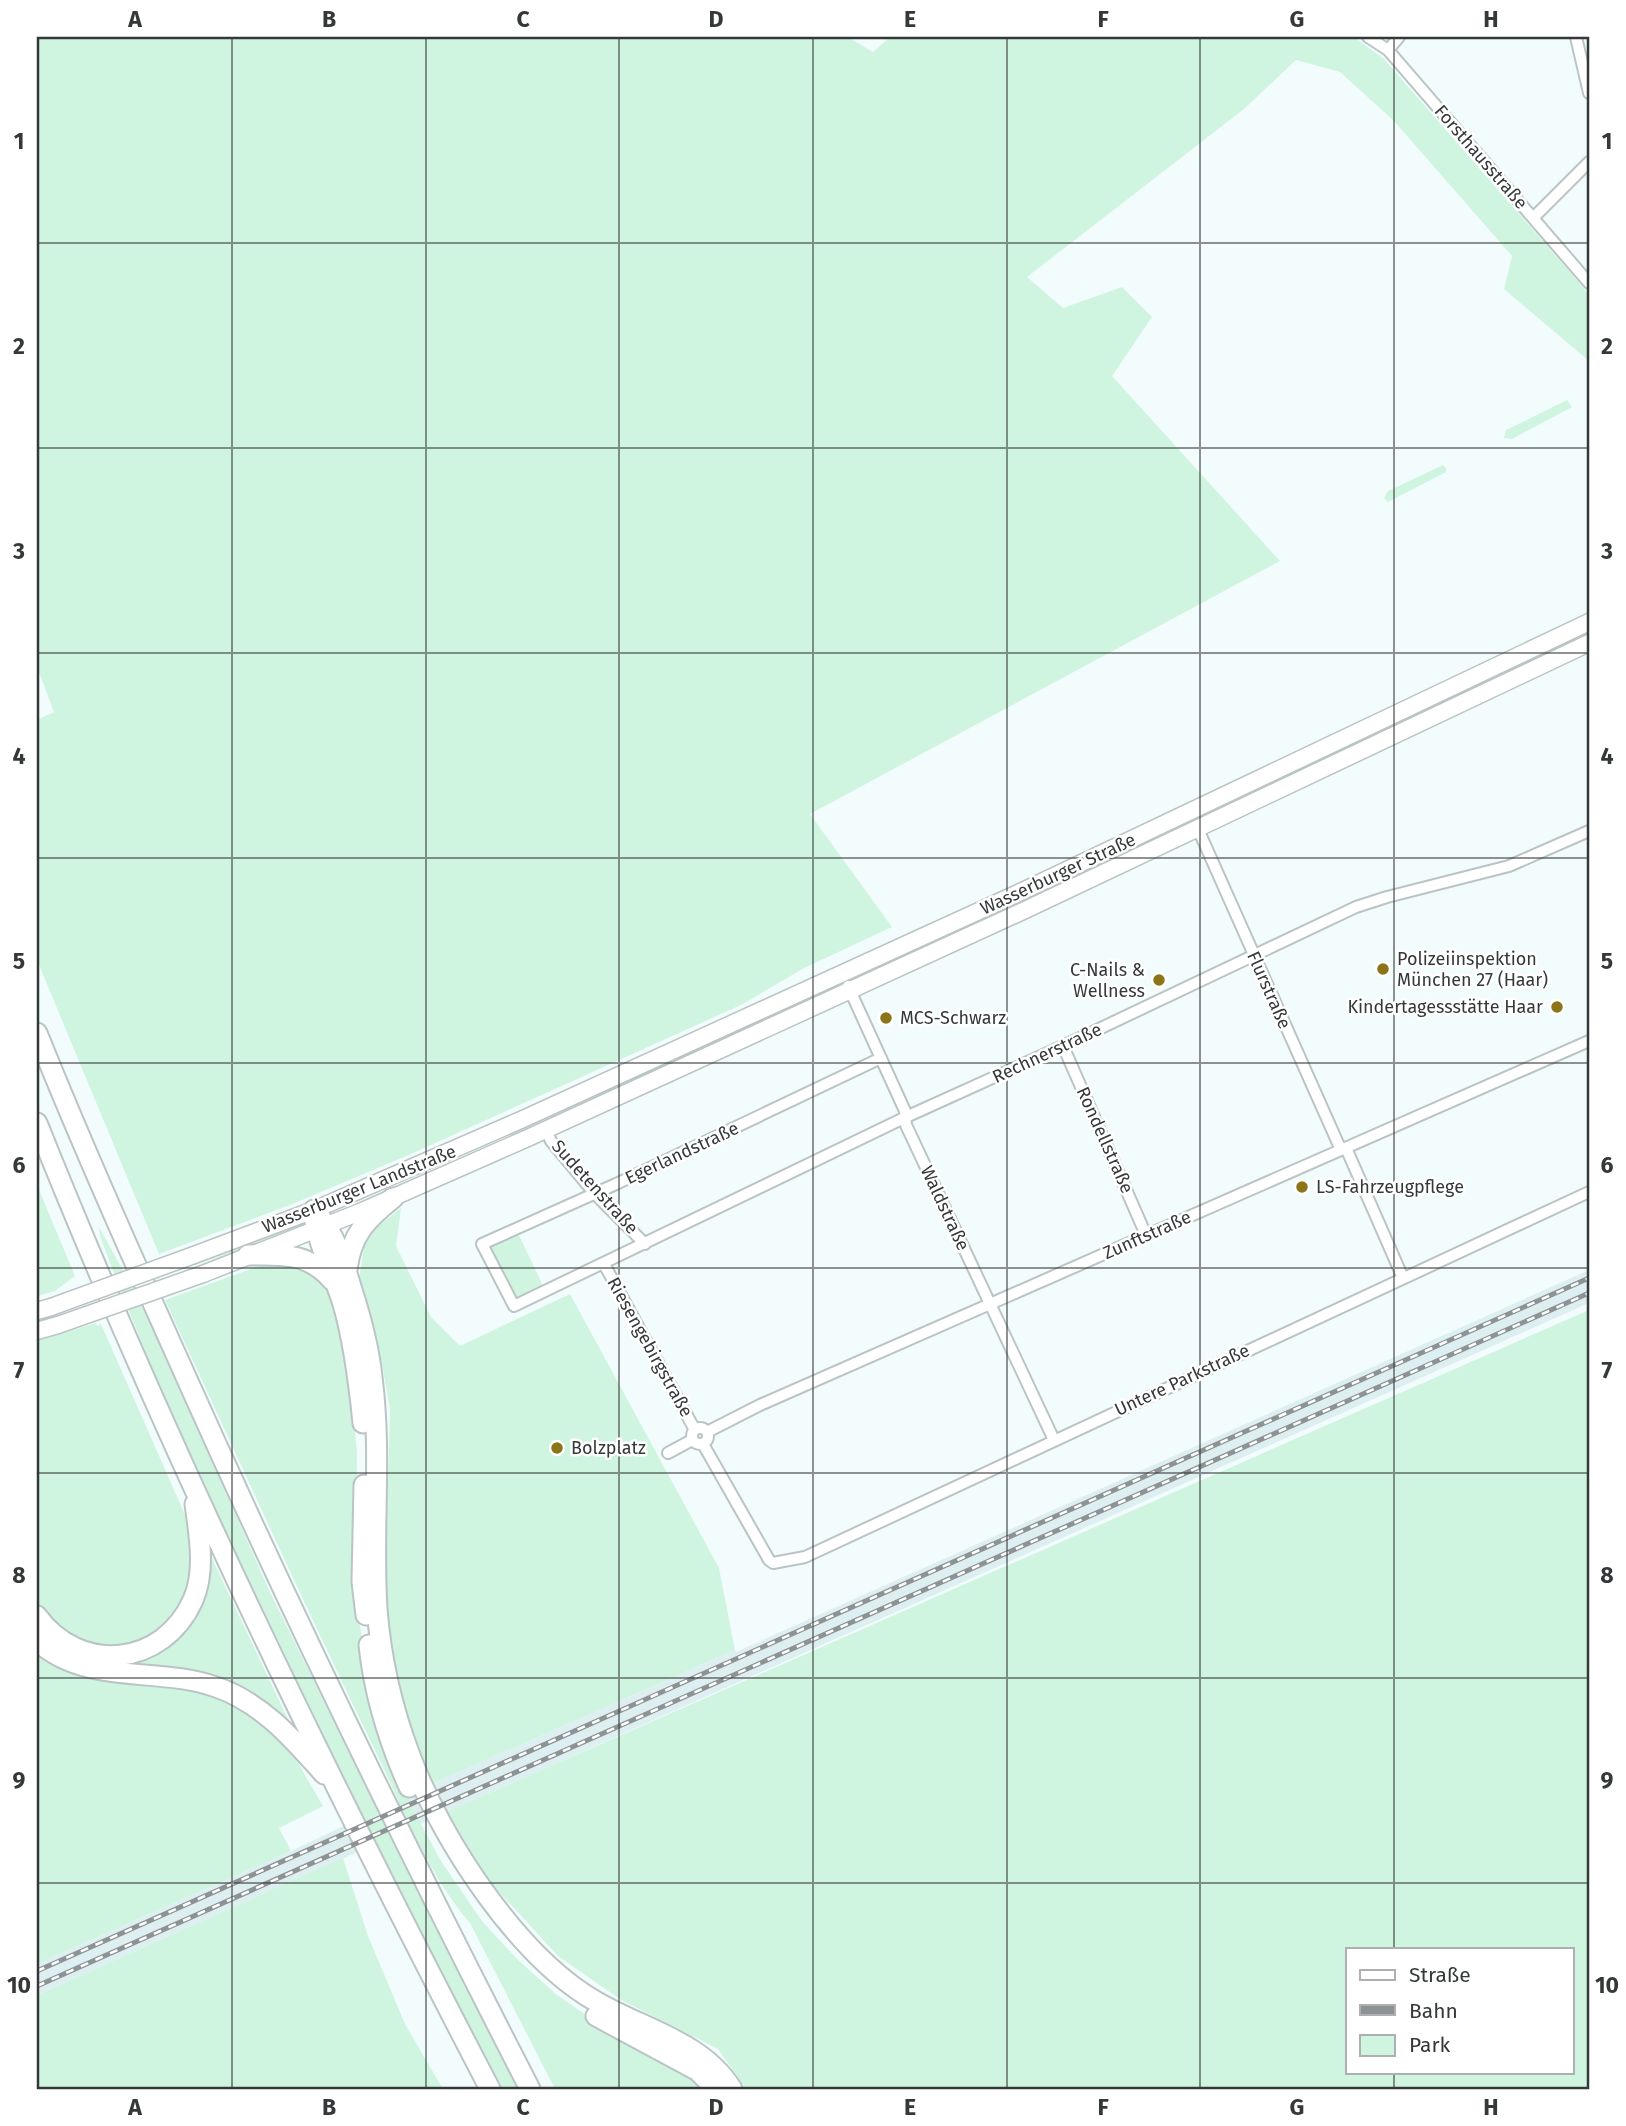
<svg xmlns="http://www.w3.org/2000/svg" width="1626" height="2126" font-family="'Fira Sans',sans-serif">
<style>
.built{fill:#deeff1}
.green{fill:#cff5e0;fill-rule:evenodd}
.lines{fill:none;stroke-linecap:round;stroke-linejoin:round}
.minor-casing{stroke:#bbc4c5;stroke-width:14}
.primary-casing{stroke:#bbc4c5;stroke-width:19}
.motorway-casing{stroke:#bbc4c5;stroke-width:23}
.minor{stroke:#fff;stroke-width:10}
.primary{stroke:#fff;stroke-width:16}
.motorway{stroke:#fff;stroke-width:19}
.rail-casing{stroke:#8d9394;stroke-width:5}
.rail{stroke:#fff;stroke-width:2.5;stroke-dasharray:8;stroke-linecap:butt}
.primary-bridge-casing{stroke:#bbc4c5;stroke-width:19;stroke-linecap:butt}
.primary-bridge{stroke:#fff;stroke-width:16}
.grid{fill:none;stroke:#353839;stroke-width:2;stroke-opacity:0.55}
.poi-dot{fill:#8b7518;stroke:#fff;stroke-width:2.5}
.labels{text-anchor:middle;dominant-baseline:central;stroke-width:5;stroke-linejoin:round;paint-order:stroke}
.street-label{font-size:18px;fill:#353839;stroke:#fff}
.poi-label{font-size:18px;fill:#353839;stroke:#fff;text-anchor:start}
.neatline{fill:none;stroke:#353839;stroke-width:2.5}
.grid-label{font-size:23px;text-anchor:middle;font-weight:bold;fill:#353839}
</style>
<rect width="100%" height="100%" fill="#f3fcfd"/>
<!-- built -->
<path class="built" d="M1589,1270V1303L37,1995V1964L291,1851L432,1784L735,1650L736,1652Z"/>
<!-- green -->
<path class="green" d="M37,37H848L873,52L890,37H1354L1384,59L1589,294V361L1504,289L1512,256L1394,121L1340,72L1296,60L1244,109L1027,277L1063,308L1122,287L1152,317L1112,376L1280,561L810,814L892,927L804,968L743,1004L411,1154L295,1203L159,1254L37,960V720L54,712L37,667Z
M1567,400L1572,407L1512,439L1504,438L1506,430Z
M1443,465L1446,468V472L1388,502L1384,498L1388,491Z
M1589,630V632L1539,656L1509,674L1368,741V739L1411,719L1442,700Z
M1329,754H1333L1335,757L928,948L953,932Z
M37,1185L75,1276L55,1291L37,1296Z
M401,1208L396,1246L431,1317L460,1346L570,1294L719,1568L735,1650L432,1784L404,1710L391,1650L385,1588L390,1409L377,1337L359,1280L364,1246L376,1228Z
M294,1225L297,1231L190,1272L189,1269Z
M99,1227L148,1316L268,1588L422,1901L519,2089H499C419,1934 342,1777 267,1619C207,1493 148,1367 100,1236Z
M517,1231L545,1290L518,1304L489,1245Z
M280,1262H293L326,1279L345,1340L357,1451L356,1567L360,1626L367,1670L403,1791L441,1861L482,1921L516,1958L557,1995L595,2021L676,2064L707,2089H555L470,1923C426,1872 401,1803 371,1742C300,1596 233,1447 165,1300L259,1266Z
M1589,1310V2089H746L718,2049L621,2000L558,1956L480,1871L446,1812ZM1348,1949H1572V2072H1348Z
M96,1323L97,1326L101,1324L186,1517L192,1541L194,1566L184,1607L150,1639L111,1649L77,1642L42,1613L37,1604V1341Z
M207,1552H209L294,1732C256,1700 234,1684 185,1674C130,1662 83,1678 37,1634V1626C99,1701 215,1648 205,1553Z
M37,1647L154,1680L231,1698L292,1746L302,1770L323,1806L279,1828L291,1851L37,1964Z
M343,1858L368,1936L405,2024L443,2089H37V1995Z"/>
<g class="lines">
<!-- minor casing -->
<g class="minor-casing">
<path id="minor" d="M1368,37L1388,50L1589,283
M1576,37L1589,93
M1388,50L1399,37
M1533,218L1589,162
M1198,829L1341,1150
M848,986L905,1111L906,1125L1054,1440
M1063,1046L1146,1235
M881,1058L616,1184L482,1244L514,1306L906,1117L1063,1046L1356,907L1387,897L1509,866L1589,831
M546,1130L551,1141L595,1194L645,1244
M1346,1148L1403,1278
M604,1264L695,1430
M692 1436a8 8 0 1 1 16 0a8 8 0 1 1-16 0Z
M707,1432L760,1405L1589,1041
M703,1444L769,1560L773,1563L805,1557L1589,1192
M668,1453L692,1440"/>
</g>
<!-- primary casing -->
<g class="primary-casing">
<path id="primary" d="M194,1255L314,1210L523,1119L1014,895L1589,622
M203,1274L360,1212L530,1137L1023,911L1589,643
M37,1311L51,1307
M37,1331L58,1325"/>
</g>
<!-- motorway casing -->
<g class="motorway-casing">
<path id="motorway" d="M37,1033C85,1152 138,1270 191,1388C297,1625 411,1858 530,2089
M37,1123C169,1453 326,1774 490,2089
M314,1210C335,1233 343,1260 352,1290C361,1318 369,1348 372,1377C382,1454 372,1532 377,1609C381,1660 393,1711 411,1758C442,1841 519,1958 597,2002C643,2029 702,2041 732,2089
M314,1215C318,1246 334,1274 343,1304C354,1342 359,1383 363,1423
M248,1255C284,1255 308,1252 333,1281
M347,1270C351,1234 367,1219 393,1198
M364,1485L362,1582L366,1615
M37,1616C80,1675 163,1667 193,1600C206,1571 199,1534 195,1504
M37,1641C87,1686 157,1666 216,1687C261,1702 293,1739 324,1774
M369,1645C374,1694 389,1742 409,1787
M596,2016L698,2071L716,2089"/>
</g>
<!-- minor -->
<use href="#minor" class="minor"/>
<!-- primary -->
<use href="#primary" class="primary"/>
<!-- motorway -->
<use href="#motorway" class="motorway"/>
<!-- rail casing -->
<g class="rail-casing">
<path id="rail" d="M37,1971L1589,1278
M37,1986L1589,1293"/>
</g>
<!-- rail -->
<use href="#rail" class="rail"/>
<!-- primary-bridge casing -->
<g class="primary-bridge-casing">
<path id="primary-bridge" d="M51,1307L194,1255
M58,1325L203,1274"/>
</g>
<!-- primary-bridge -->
<use href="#primary-bridge" class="primary-bridge"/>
</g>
<!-- grid -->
<path class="grid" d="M232,37V2089M426,37V2089M619,37V2089M813,37V2089M1007,37V2089M1200,37V2089M1394,37V1949M37,243H1589M37,448H1589M37,653H1589M37,858H1589M37,1063H1589M37,1268H1589M37,1473H1589M37,1678H1589M37,1883H1589M1394,2072V2089"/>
<!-- markers -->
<g class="poi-dot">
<circle cx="1383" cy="969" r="7"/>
<circle cx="1159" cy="980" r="7"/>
<circle cx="1557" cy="1007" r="7"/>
<circle cx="886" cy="1018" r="7"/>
<circle cx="1302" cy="1187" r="7"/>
<circle cx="557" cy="1448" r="7"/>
</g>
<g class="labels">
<!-- street labels -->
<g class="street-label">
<text transform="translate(1481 157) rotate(49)">Forsthausstraße</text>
<text transform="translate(1058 874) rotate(-25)">Wasserburger Straße</text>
<text transform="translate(1269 990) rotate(66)">Flurstraße</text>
<text transform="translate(1047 1053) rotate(-25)">Rechnerstraße</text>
<text transform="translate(1105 1140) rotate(66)">Rondellstraße</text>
<text transform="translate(682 1153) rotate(-25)">Egerlandstraße</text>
<text transform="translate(595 1187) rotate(48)">Sudetenstraße</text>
<text transform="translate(359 1189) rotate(-22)">Wasserburger Landstraße</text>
<text transform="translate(945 1208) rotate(65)">Waldstraße</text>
<text transform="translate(1147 1235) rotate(-24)">Zunftstraße</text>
<text transform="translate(650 1347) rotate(61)">Riesengebirgstraße</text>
<text transform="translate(1182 1380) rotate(-25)">Untere Parkstraße</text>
</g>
<!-- poi labels -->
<g class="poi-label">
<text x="1397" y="959">Polizeiinspektion<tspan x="1397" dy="21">München 27 (Haar)</tspan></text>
<text x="1145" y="970" text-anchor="end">C-Nails &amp;<tspan x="1145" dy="21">Wellness</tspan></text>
<text x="1543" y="1007" text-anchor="end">Kindertagessstätte Haar</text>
<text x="900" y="1018">MCS-Schwarz</text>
<text x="1316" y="1187">LS-Fahrzeugpflege</text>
<text x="571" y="1448">Bolzplatz</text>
</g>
</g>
<!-- border -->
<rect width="1626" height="2126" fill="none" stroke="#ffffff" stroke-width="77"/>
<!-- legend -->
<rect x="1346" y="1948" width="228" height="126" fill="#ffffff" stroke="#aeafb0" stroke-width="2"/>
<rect x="1360" y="1970" width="35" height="10" fill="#ffffff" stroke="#aeafb0" stroke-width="2"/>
<text x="1409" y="1982" font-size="21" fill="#353839">Straße</text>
<rect x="1360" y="2005" width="35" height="10" fill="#8d9394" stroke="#aeafb0" stroke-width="2"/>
<text x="1409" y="2018" font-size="21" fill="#353839">Bahn</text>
<rect x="1360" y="2035" width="35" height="21" fill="#cff5e0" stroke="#aeafb0" stroke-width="2"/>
<text x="1409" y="2052" font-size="21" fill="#353839">Park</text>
<rect x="38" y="38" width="1550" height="2050" class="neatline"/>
<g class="grid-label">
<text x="135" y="27">A</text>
<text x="329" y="27">B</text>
<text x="523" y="27">C</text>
<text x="716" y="27">D</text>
<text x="910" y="27">E</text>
<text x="1103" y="27">F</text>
<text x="1297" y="27">G</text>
<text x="1491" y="27">H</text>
<text x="19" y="149">1</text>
<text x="1607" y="149">1</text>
<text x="19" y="354">2</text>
<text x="1607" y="354">2</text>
<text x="19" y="559">3</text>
<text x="1607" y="559">3</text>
<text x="19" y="764">4</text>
<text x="1607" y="764">4</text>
<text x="19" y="969">5</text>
<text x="1607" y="969">5</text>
<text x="19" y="1173">6</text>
<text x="1607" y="1173">6</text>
<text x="19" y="1378">7</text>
<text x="1607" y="1378">7</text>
<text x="19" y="1583">8</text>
<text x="1607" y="1583">8</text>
<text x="19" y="1788">9</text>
<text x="1607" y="1788">9</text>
<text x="19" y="1993">10</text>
<text x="1607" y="1993">10</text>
<text x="135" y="2115">A</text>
<text x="329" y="2115">B</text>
<text x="523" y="2115">C</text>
<text x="716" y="2115">D</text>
<text x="910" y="2115">E</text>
<text x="1103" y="2115">F</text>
<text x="1297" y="2115">G</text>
<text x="1491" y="2115">H</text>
</g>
</svg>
